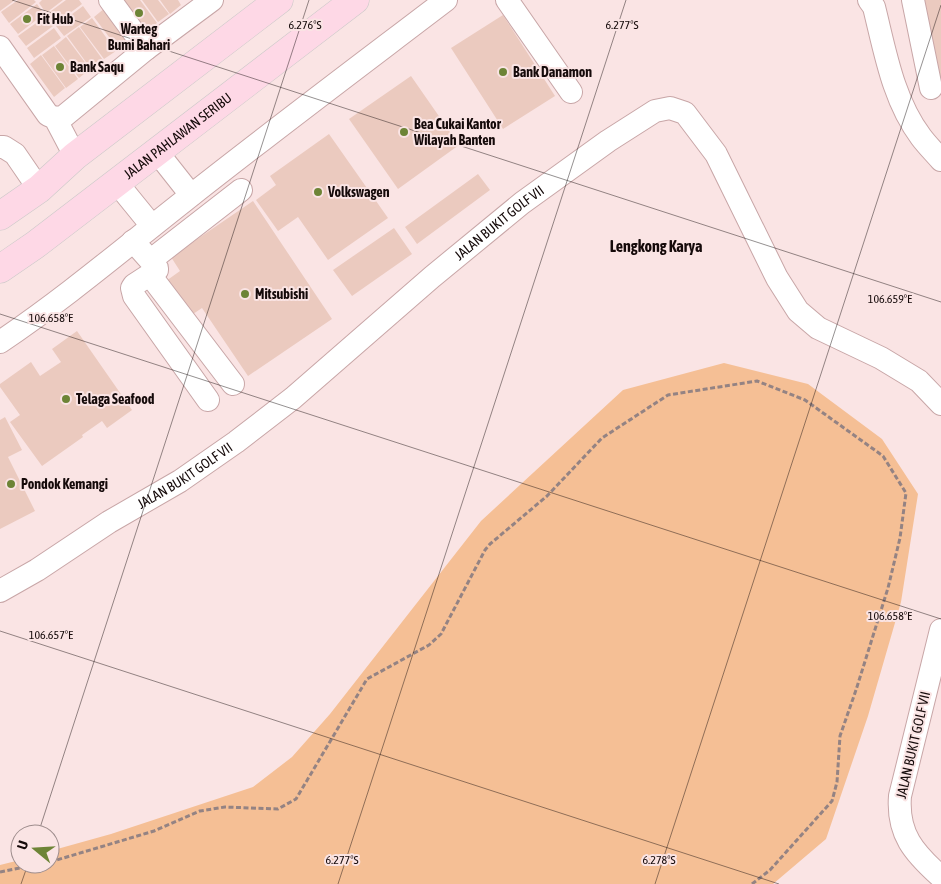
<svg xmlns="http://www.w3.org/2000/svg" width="941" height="884" font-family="'Asap Condensed',sans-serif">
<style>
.green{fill:#f5bf95}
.building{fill:#ebcabf}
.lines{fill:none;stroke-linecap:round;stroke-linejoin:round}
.minor-casing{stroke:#c8a6a7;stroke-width:24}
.major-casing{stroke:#ccc9c9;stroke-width:29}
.path{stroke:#948383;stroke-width:3;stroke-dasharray:5 2.5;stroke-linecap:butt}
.minor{stroke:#fff;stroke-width:22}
.major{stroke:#fed8e6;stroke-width:28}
.ticks{fill:none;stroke:#150a0a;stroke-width:1;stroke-opacity:0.45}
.poi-dot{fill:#6d8436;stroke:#fae4e4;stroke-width:2}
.labels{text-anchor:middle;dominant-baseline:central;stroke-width:4;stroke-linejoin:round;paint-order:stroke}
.poi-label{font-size:14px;font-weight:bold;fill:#150a0a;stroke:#fae4e4;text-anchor:start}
.street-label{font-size:14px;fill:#150a0a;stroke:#fae4e4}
.quarter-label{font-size:16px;font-weight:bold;fill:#150a0a;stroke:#fae4e4}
.ticks-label{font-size:12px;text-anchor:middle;fill:#150a0a;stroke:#fae4e4;stroke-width:4;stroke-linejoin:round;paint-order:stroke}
</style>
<rect width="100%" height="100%" fill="#fae4e4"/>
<!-- green -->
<path class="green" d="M724,363L808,384L882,439L918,494L901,602L868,716L826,839L773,884H0V865L20,860V864H50V851L111,834L253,787L292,757L330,714L481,521L623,390Z"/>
<!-- building -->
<path class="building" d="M0,0H15L0,11Z
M18,0H34L36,2L9,23L1,12Z
M42,0H63L46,13L39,3Z
M66,0H79L82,4L55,24L47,14Z
M122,0H140L157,23L144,33Z
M142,0H158L169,14L158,22Z
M160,0H178L181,5L170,14Z
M922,0H941V90Z
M37,4L44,14L18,34L10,24Z
M83,6L91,17L64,36L56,26Z
M105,8L129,40L118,49L94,17Z
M503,15L555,96L503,129L451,48Z
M46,16L53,26L26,46L18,36Z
M92,18L116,51L104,59L80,27Z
M79,27L103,60L91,69L67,36Z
M54,28L61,38L34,58L27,48Z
M66,37L90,69L79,78L55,46Z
M54,46L78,79L66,88L42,55Z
M41,55L65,88L54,97L30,64Z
M411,76L459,145L398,189L349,119Z
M329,134L388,218L328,260L298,217L278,231L256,200L276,185L270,176Z
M478,174L490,190L417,244L405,227Z
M253,201L332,319L248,376L202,308L190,316L166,281L180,271L171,257Z
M394,228L412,254L352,296L333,270Z
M77,331L132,410L107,428L102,421L82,435L83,437L42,466L10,422L20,415L0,387V384L31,362L40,376L61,362L52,349Z
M5,417L22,450L8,457L35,511L0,529V420Z"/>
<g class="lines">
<!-- minor casing -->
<g class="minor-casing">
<g id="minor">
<path d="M110,0L146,49"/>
<path d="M507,0L571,92"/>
<path d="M869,0L874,7C885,51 893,100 921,137C927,145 934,152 941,160"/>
<path d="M913,0L931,88"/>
<path d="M0,47L48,115L55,118L75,156"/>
<path d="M55,118L63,117L146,49L212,0"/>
<path d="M0,147H4L15,154L39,189"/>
<path d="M157,152L191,195"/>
<path d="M117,183L152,226"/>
<path d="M133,241L157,268V270L134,285L132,288L134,296L208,400"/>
<path d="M151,260L241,190"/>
<path d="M150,275L233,384"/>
<path d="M0,342C64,299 123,249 184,201C270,133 358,67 446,0"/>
<path id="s1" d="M0,591L37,570L109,522L180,481L236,442L293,398L432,277L522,203L608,141L655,111L670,108L685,113L716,154L777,278L798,311L818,328L881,358L919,381L941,404"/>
<path d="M941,630L900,796C897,834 914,853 941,877"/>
</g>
</g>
<!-- major casing -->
<g class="major-casing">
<g id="major">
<path d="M0,216L39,189L75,156L279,0"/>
<path id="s2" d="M0,269L35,245L355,0"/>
</g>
</g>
<!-- path -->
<path class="path" d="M50,862L154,831L200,811L225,807L278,809L296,799L367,679L429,645L441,634L485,550L490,544L547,496L602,438L668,395L757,381L805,400L883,456L906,493L900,538L888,588L856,690L840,736L837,782L832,801L770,870L752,884
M0,872L40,864"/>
<!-- minor -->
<use href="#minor" class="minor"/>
<!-- major -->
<use href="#major" class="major"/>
</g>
<!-- ticks -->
<path class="ticks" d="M12,0L941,302M0,314L941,619M0,631L779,884M38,834L309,0M21,884L28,864M338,884L626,0M655,884L941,5"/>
<!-- markers -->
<g class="poi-dot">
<circle cx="139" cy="13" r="5"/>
<circle cx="27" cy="19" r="5"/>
<circle cx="60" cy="67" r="5"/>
<circle cx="503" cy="72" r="5"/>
<circle cx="404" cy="132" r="5"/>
<circle cx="318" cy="192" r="5"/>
<circle cx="245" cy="294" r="5"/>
<circle cx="66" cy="399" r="5"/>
<circle cx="11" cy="484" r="5"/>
</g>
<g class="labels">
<!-- poi labels -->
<g class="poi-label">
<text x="37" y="19">Fit Hub</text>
<text x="139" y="29" text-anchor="middle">Warteg<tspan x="139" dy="16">Bumi Bahari</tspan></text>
<text x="70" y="67">Bank Saqu</text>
<text x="513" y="72">Bank Danamon</text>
<text x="414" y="124">Bea Cukai Kantor<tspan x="414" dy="16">Wilayah Banten</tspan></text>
<text x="328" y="192">Volkswagen</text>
<text x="255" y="294">Mitsubishi</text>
<text x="76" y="399">Telaga Seafood</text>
<text x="21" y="484">Pondok Kemangi</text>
</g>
<!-- street labels -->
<g class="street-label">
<text stroke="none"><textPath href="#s2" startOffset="222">JALAN PAHLAWAN SERIBU</textPath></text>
<text stroke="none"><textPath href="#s1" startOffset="622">JALAN BUKIT GOLF VII</textPath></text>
<text stroke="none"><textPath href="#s1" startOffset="218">JALAN BUKIT GOLF VII</textPath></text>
<text transform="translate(913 745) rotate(-77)">JALAN BUKIT GOLF VII</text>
</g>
<!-- quarter labels -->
<g class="quarter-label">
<text x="656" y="246">Lengkong Karya</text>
</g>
</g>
<g class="ticks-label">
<text x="305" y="29">6.276°S</text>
<text x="622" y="29">6.277°S</text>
<text x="890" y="303">106.659°E</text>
<text x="51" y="322">106.658°E</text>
<text x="890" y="620">106.658°E</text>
<text x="51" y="639">106.657°E</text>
<text x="342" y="864">6.277°S</text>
<text x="659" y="864">6.278°S</text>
</g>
<!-- north arrow -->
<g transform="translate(35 849) rotate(288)"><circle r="24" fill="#fae4e4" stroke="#9e8d8d"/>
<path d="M0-4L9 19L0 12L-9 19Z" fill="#6d8436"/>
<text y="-8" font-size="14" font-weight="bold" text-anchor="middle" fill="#150a0a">U</text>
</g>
</svg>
